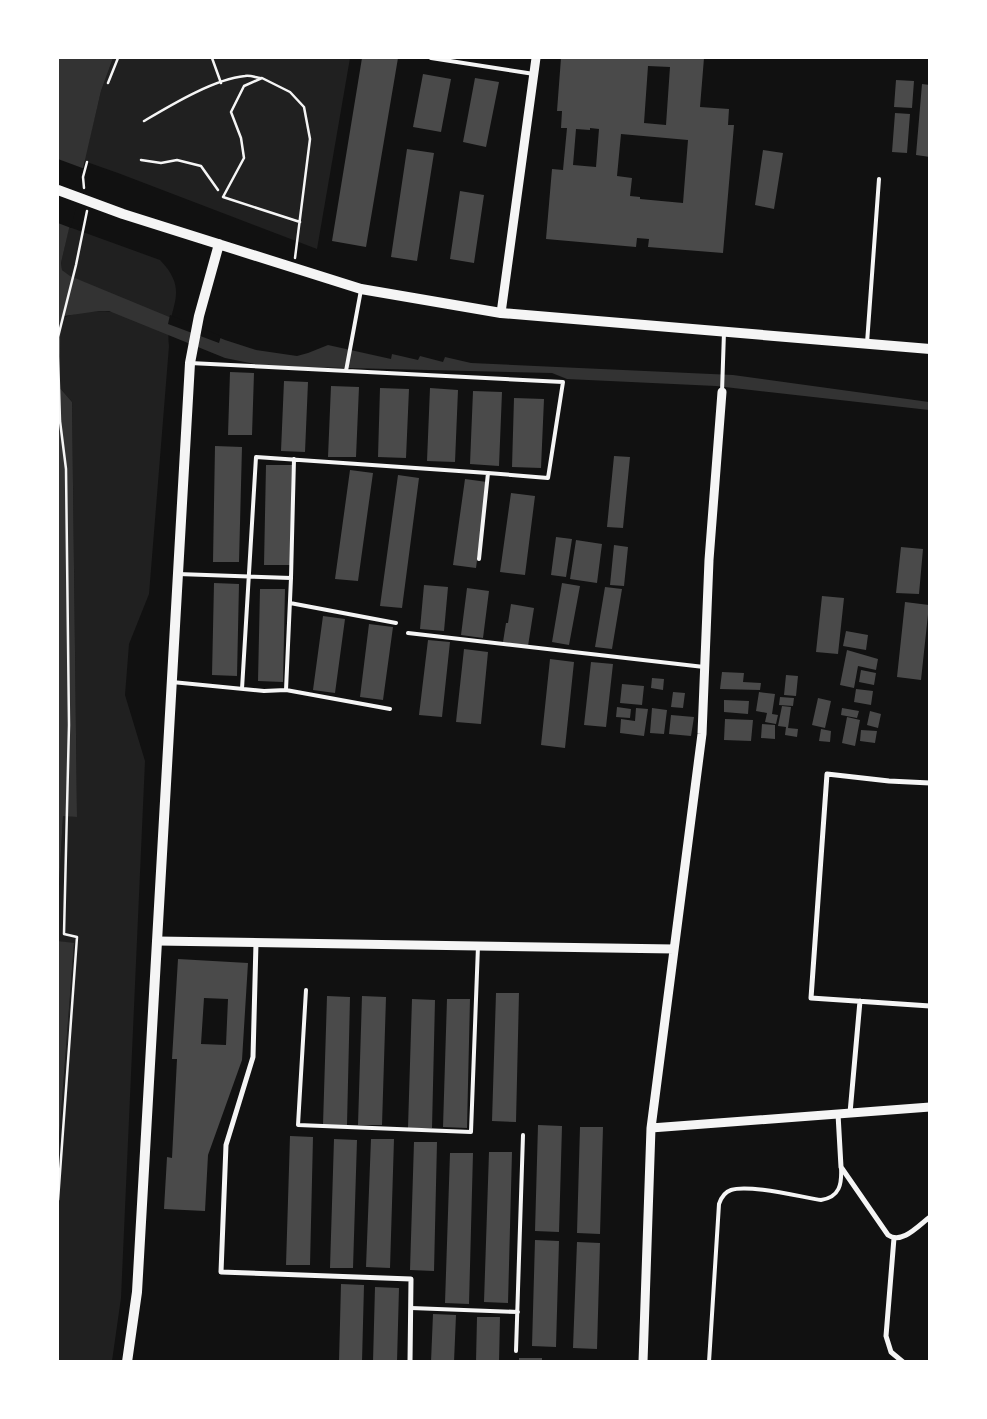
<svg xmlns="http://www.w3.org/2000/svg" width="987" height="1419" font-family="'Alegreya Sans',sans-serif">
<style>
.green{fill:#202020}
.water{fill:#333}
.pier{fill:#111}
.building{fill:#4a4a4a;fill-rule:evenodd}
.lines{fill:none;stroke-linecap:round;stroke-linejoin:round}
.path{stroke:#f5f5f5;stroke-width:2.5}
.service{stroke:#f5f5f5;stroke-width:4}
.minor{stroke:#f5f5f5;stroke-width:5}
.tertiary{stroke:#f5f5f5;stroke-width:9}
.secondary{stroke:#f5f5f5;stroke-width:10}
</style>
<rect width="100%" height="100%" fill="#111"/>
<!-- green -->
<path class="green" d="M113,58H350L317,249L118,173L84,161L101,91Z
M69,227L160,260C193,294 164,309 169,346L149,594L129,644L125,695L145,761L121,1298L112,1361H58V1152L74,944L58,941V902L63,815L77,817L72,402L59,387L61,320C68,312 102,310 112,312L62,270L61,263Z"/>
<!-- water -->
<path class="water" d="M58,58H113L101,91L61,263L62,270L70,276L225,340L256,350L297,356L308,353L328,345L391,359L392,354L418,360L420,356L443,362L445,357L471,363L733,375L929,402V410L716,386L567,379L552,373L265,366L225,358L109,311H99L64,316L61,320L59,387L72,402L77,817L63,816L58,902Z
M58,941L74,943L58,1152Z"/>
<!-- pier -->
<path class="pier" d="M58,159L85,169L71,228L58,223Z
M170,315L221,336L219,343L168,324Z"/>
<!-- building -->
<path class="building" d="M362,58H398L366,247L332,241Z
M561,58H704L700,107L729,109L728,125H734L723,253L648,247L649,239L637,238L636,247L546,239L552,169L563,170L567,128H561L562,111H557ZM648,66L670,67L666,125L644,123ZM590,128L599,129L596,167L573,165L576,129L590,130ZM621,134L688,140L683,203L640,199V197L630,196L632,178L617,176Z
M423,74L451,79L441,132L413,127Z
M475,78L499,82L486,147L463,142Z
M896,80L914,81L912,108L894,107Z
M922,84L930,85V157L916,155Z
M895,113L910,114L907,153L892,152Z
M407,149L434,153L417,261L391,257Z
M763,150L783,153L774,209L755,205Z
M460,191L484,195L474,263L450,259Z
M230,372L254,373L252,435H228Z
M284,381L308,382L305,452L281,451Z
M331,386L359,387L356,457H328Z
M380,388L409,389L406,458L378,457Z
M430,388L458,390L455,462L427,461Z
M473,391L502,392L499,466L470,464Z
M514,398L544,399L541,468L512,467Z
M215,446L242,447L239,562H213Z
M614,456L630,457L623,528L607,527Z
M266,465H292L290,565H264Z
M350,470L373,473L358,581L335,579Z
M398,475L419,478L402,608L380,606Z
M465,479L487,482L476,568L453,565Z
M511,493L535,496L525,575L500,572Z
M556,537L572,539L566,577L551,575Z
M576,540L602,544L597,583L570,579Z
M614,545L628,547L624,586L610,585Z
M901,547L923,549L919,594L896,593Z
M214,583L239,584L237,676L212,675Z
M562,583L580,586L569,645L552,642Z
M424,585L448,587L444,631L420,629Z
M605,587L622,589L612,649L595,647Z
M467,588L489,591L483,638L461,635Z
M260,589H285L283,682L258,681Z
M822,596L844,598L838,654L816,652Z
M905,602L929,605L921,680L897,677Z
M511,604L534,608L528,646L503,642L506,623H508Z
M323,616L345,619L335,693L313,690Z
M369,624L393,627L383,700L360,697Z
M846,631L868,635L866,650L843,646Z
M428,640L450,642L442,717L419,715Z
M464,649L488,652L481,724L456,722Z
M847,650L878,659L876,670L858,666L854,688L840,685Z
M550,659L574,662L565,748L541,745Z
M591,662L613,664L606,727L584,725Z
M861,670L876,673L874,685L859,682Z
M722,672L744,673L743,682L761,683L760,690L720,689Z
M786,675L798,676L796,696L784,695Z
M652,678L664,679L663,690L651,688Z
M622,684L644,686L642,705L620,703Z
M856,689L873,691L871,705L854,702Z
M673,692L685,693L683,708L671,707Z
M759,692L775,694L772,714L778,715L776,724L765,722L767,713L756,711Z
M780,697L794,698L793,706L779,705Z
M818,698L831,701L825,728L812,725Z
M724,700L749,701L748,714L724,712Z
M782,706L791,707L788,728L798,729L797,737L785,735L786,727L778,726Z
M617,707L631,709L630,718L616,717Z
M636,708L648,709L644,736L620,733L621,719L635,721Z
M652,708L667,710L664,734L650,733Z
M842,708L859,711L857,718L841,715Z
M870,711L881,714L878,728L867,725Z
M671,715L694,717L691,736L669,734Z
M847,717L860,720L855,746L842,743Z
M725,719L753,720L751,741L724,740Z
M762,724L775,725V739L761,738Z
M821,729L831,731L830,742L819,741Z
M861,730L877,731L875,743L860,741Z
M178,959L248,963L242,1060L208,1155L205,1211L164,1209L167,1157L172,1158L177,1059H172ZM204,998L228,999L226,1045L201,1044Z
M496,993H519L516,1122L492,1121Z
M327,996L350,997L347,1125H323Z
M362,996L386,997L382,1125H358Z
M412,999L435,1000L432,1128H408Z
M447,999H470L467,1128L443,1127Z
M538,1125L562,1126L559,1232L535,1231Z
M580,1127H603L600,1234L577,1233Z
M290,1136L313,1137L310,1265H286Z
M334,1139L357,1140L353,1268H330Z
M371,1139H394L390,1268L366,1267Z
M414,1142H437L434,1271L410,1270Z
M489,1152H512L508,1303L484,1302Z
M450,1153H473L469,1304L445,1303Z
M535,1240L559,1241L556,1347L532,1346Z
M577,1242L600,1243L597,1349L573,1348Z
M341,1284L364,1285L362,1362H339Z
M375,1287L399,1288L397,1362H373Z
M433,1314L456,1315L454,1362H431Z
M477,1317H500L499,1362H476Z
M519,1358H542V1362H519Z"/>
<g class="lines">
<!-- path -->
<path class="path" d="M212,58L221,83
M108,83L118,58
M144,121C171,105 214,79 245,76C249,75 255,77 260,78
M141,160L161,163L177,160L201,166L218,190
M84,188L83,177L87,162
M295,258L310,139L304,107L290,92L262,78L244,86L231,112L241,138L244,158L223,197L300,222
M58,1200L77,937L64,934L69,725L66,469L60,421L58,356V337L76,265L87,211"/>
<!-- service -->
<path class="service" d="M431,58L534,74
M867,343L879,179
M190,363L563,382L548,478L488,473L479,559
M346,371L361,290
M722,392L724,332
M178,574L291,578L294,459
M290,603L396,623
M408,633L704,667
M172,682L264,691L286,690L390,709
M242,689L256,457L488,473
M286,690L291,578
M306,990L298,1125L471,1132L478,946
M411,1308L518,1312
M516,1351L523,1135
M709,1362L719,1204C721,1198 725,1192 731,1190C749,1184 801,1197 821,1200C840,1197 842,1184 841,1167"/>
<!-- minor -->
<path class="minor" d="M930,783L889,781L827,774L811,998L930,1006
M256,943L253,1057L226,1145L221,1272L411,1279L410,1362
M850,1113L860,1001
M838,1114L841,1167L888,1235C902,1245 919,1225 930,1217
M894,1238L886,1336L891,1352L903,1362"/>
<!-- tertiary -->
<path class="tertiary" d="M501,313L536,58
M157,941L674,949
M651,1128L930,1107
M643,1362L651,1128L702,734L709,560L722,392"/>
<!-- secondary -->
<path class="secondary" d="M58,190L123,214L361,289L501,313L930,349
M127,1362L137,1292L190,363L199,316L219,244"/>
</g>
<!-- border -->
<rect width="987" height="1419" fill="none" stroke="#ffffff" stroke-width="118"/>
</svg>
